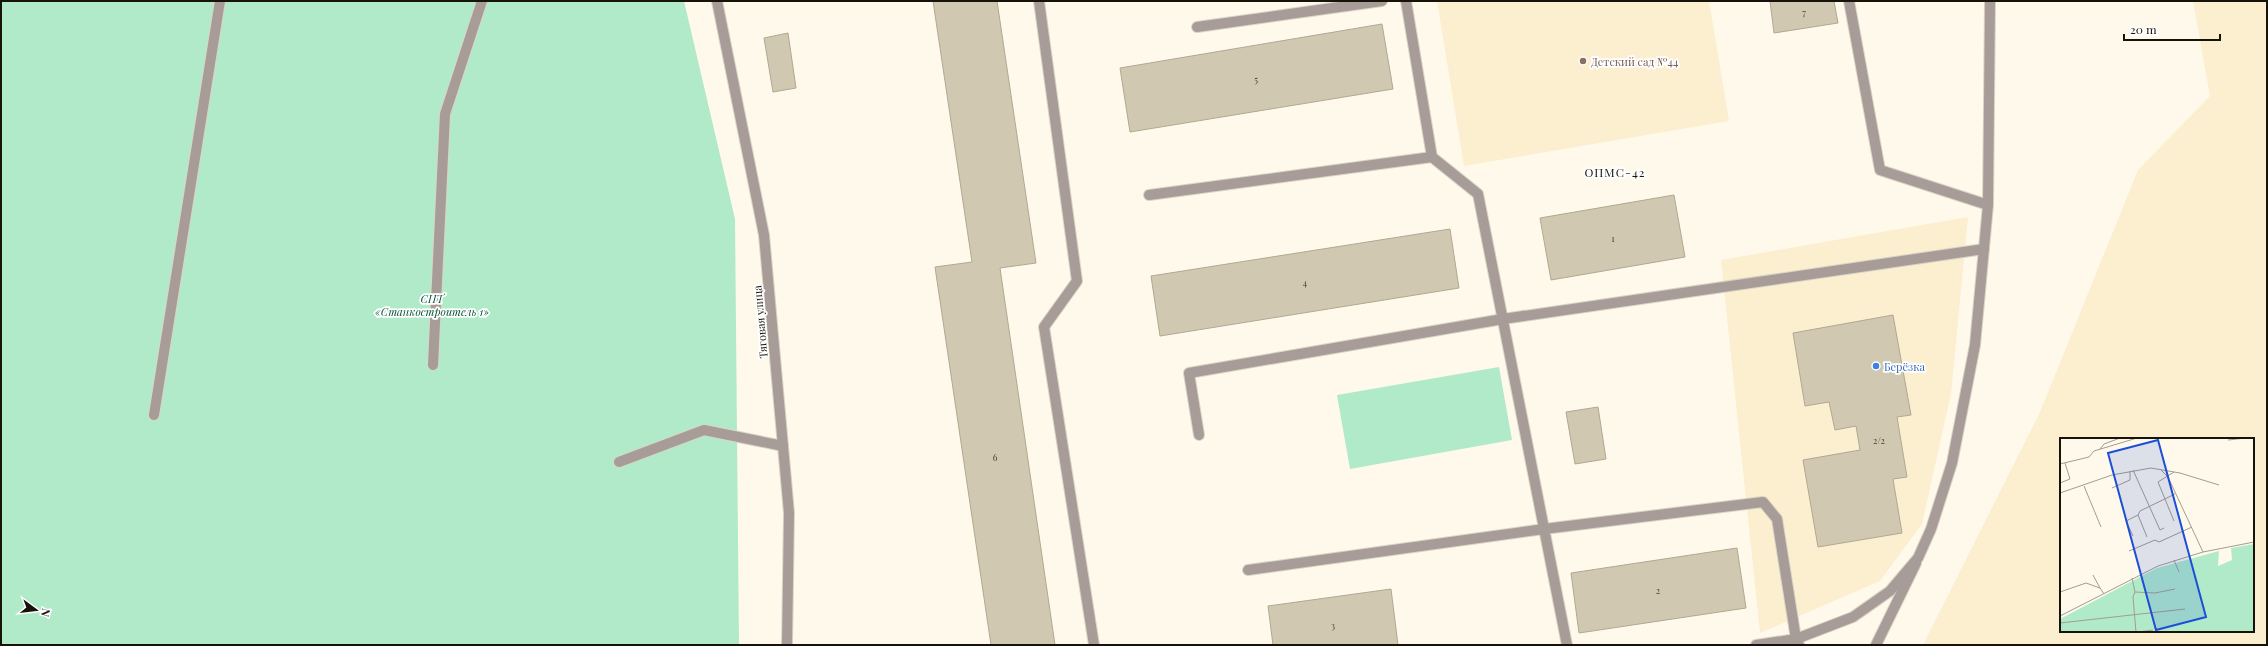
<svg xmlns="http://www.w3.org/2000/svg" width="2268" height="646" font-family="'Playfair Display',serif">
<style>
.built{fill:#fbefd0;fill-rule:evenodd}
.green{fill:#b1eac9}
.building{fill:#d1c8b1;stroke:#b1a892}
.lines{fill:none;stroke-linecap:round;stroke-linejoin:round}
.service-casing{stroke:#dad4c7;stroke-width:12}
.minor-casing{stroke:#dad4c7;stroke-width:12}
.service{stroke:#a79c97;stroke-width:10}
.minor{stroke:#a79c97;stroke-width:10}
.education-dot{fill:#8d6e63;stroke:#fff;stroke-width:1.5}
.shop-dot{fill:#3f7fe0;stroke:#fff;stroke-width:1.5}
.labels{text-anchor:middle;dominant-baseline:central;stroke-width:3.5;stroke-linejoin:round;paint-order:stroke}
.number-label{font-size:9px;fill:#454034}
.education-label{font-size:11px;fill:#785e54;stroke:#fff;text-anchor:start}
.park-label{font-size:11px;font-style:italic;fill:#085234;stroke:#fff}
.street-label{font-size:11px;fill:#16130b;stroke:#fff}
.shop-label{font-size:11px;fill:#366cbe;stroke:#fff;text-anchor:start}
.neighbourhood-label{font-size:12px;letter-spacing:1px;fill:#16130b;stroke:#fff}
.inset-road{fill:none;stroke:#a29d91;stroke-width:1}
.view{fill:#1d4ed8;fill-opacity:0.15;stroke:#1d4ed8;stroke-width:2}
.inset-edge{fill:none;stroke:#16130b;stroke-width:2}
</style>
<rect width="100%" height="100%" fill="#fff9eb"/>
<!-- built -->
<path class="built" d="M1437,1H1709L1729,121L1464,166Z
M2193,1H2267V645H1923L2040,412L2138,170L2210,96ZM2061,439H2253V631H2061Z
M1968,217L1951,394L1922,524L1880,581L1760,633L1721,260Z"/>
<!-- green -->
<path class="green" d="M1,1H684L735,219L739,645H1Z
M1499,367L1512,440L1350,469L1337,395Z"/>
<!-- building -->
<path class="building" d="M933,1H997L1036,263L1000,268L1055,645H991L935,267L972,262Z
M1770,1H1834L1838,23L1774,33Z
M1382,24L1393,89L1130,132L1120,68Z
M788,33L796,88L773,92L764,38Z
M1674,195L1685,257L1551,280L1540,218Z
M1450,229L1459,288L1160,336L1151,276Z
M1893,315L1911,415L1897,417L1907,477L1893,479L1902,533L1818,547L1803,460L1860,450L1856,426L1835,430L1829,402L1805,406L1793,333Z
M1598,407L1606,459L1575,464L1566,412Z
M1737,548L1746,608L1579,633L1571,573Z
M1391,589L1398,645H1273L1268,606Z"/>
<g class="lines">
<!-- service casing -->
<g class="service-casing">
<path id="service" d="M1039,1L1077,281L1044,327L1094,645
M1406,1L1432,157
M1849,1L1880,170L1988,205
M1197,27L1382,1
M1149,195L1432,157L1478,194L1567,645
M433,365L445,114L482,1
M154,415L220,1
M1199,435L1189,373L1503,319L1984,249
M619,462L704,430L783,446
M1248,570L1544,529L1763,502L1777,519L1796,639L1799,645
M1876,645L1916,563"/>
</g>
<!-- minor casing -->
<g class="minor-casing">
<path id="minor" d="M717,1L764,235L789,513L787,645
M1756,645L1796,639L1853,617L1890,591L1918,558L1931,529L1952,463L1975,345L1988,205L1990,1"/>
</g>
<!-- service -->
<use href="#service" class="service"/>
<!-- minor -->
<use href="#minor" class="minor"/>
</g>
<!-- markers -->
<circle class="education-dot" cx="1583" cy="61" r="4"/>
<circle class="shop-dot" cx="1876" cy="366" r="4"/>
<g class="labels">
<!-- number labels -->
<g class="number-label">
<text x="1804" y="12">7</text>
<text x="1256" y="79">5</text>
<text x="1613" y="238">1</text>
<text x="1305" y="282">4</text>
<text x="1879" y="440">2/2</text>
<text x="995" y="457">6</text>
<text x="1658" y="590">2</text>
<text x="1333" y="625">3</text>
</g>
<!-- education labels -->
<g class="education-label">
<text x="1591" y="61">Детский сад №44</text>
</g>
<!-- park labels -->
<g class="park-label">
<text x="432" y="298">СНТ<tspan x="432" dy="13">«Станкостроитель 1»</tspan></text>
</g>
<!-- street labels -->
<g class="street-label">
<text transform="translate(760 322) rotate(-95)">Тяговая улица</text>
</g>
<!-- shop labels -->
<g class="shop-label">
<text x="1884" y="366">Берёзка</text>
</g>
<!-- neighbourhood labels -->
<g class="neighbourhood-label">
<text x="1615" y="172">ОПМС-42</text>
</g>
</g>
<!-- overview -->
<g transform="translate(2060 438)">
<rect width="194" height="194" fill="#fff9eb"/>
<path d="M194,106V194H0V181L97,130L159,113L158,128L172,122L171,110Z" fill="#b1eac9"/>
<path class="inset-road" d="M168,2L186,0M40,11L44,6L60,0M0,26L29,19L34,13L77,0M73,32L100,92L104,90M101,32L108,39L143,114M0,45L10,41L5,25M24,48L41,89M52,50L70,42V33M0,55L52,37L91,30L120,35L159,47M114,83L98,44L114,34M73,98L66,83L78,77M87,99L78,77L80,73L115,56M69,113L95,102L99,104L132,89M114,122L119,134M33,137L40,150M72,140L75,154L73,159L76,194M0,154L26,145L40,150L44,156M75,154L95,155L115,151M0,178L98,128L143,114L194,104M0,185L125,171M78,194L93,192"/>
<path class="view" d="M98,2L146,179L96,192L48,15Z"/>
<rect width="194" height="194" class="inset-edge"/>
</g>
<!-- border -->
<rect width="2268" height="646" fill="none" stroke="#16130b" stroke-width="4"/>
<!-- north arrow -->
<g transform="translate(36 610) rotate(105)" stroke="#ffffff" stroke-width="3" paint-order="stroke">
<path d="M0-3L7 15L0 10L-7 15Z" fill="#16130b"/>
<text y="-6" font-size="11" font-weight="bold" text-anchor="middle" fill="#16130b">N</text>
</g>
<!-- scale -->
<path d="M2124 34v6h96v-6" fill="none" stroke="#16130b" stroke-width="2"/>
<text x="2130" y="34" font-size="12" fill="#16130b" stroke="#ffffff" stroke-width="3" paint-order="stroke">20 m</text>
</svg>
